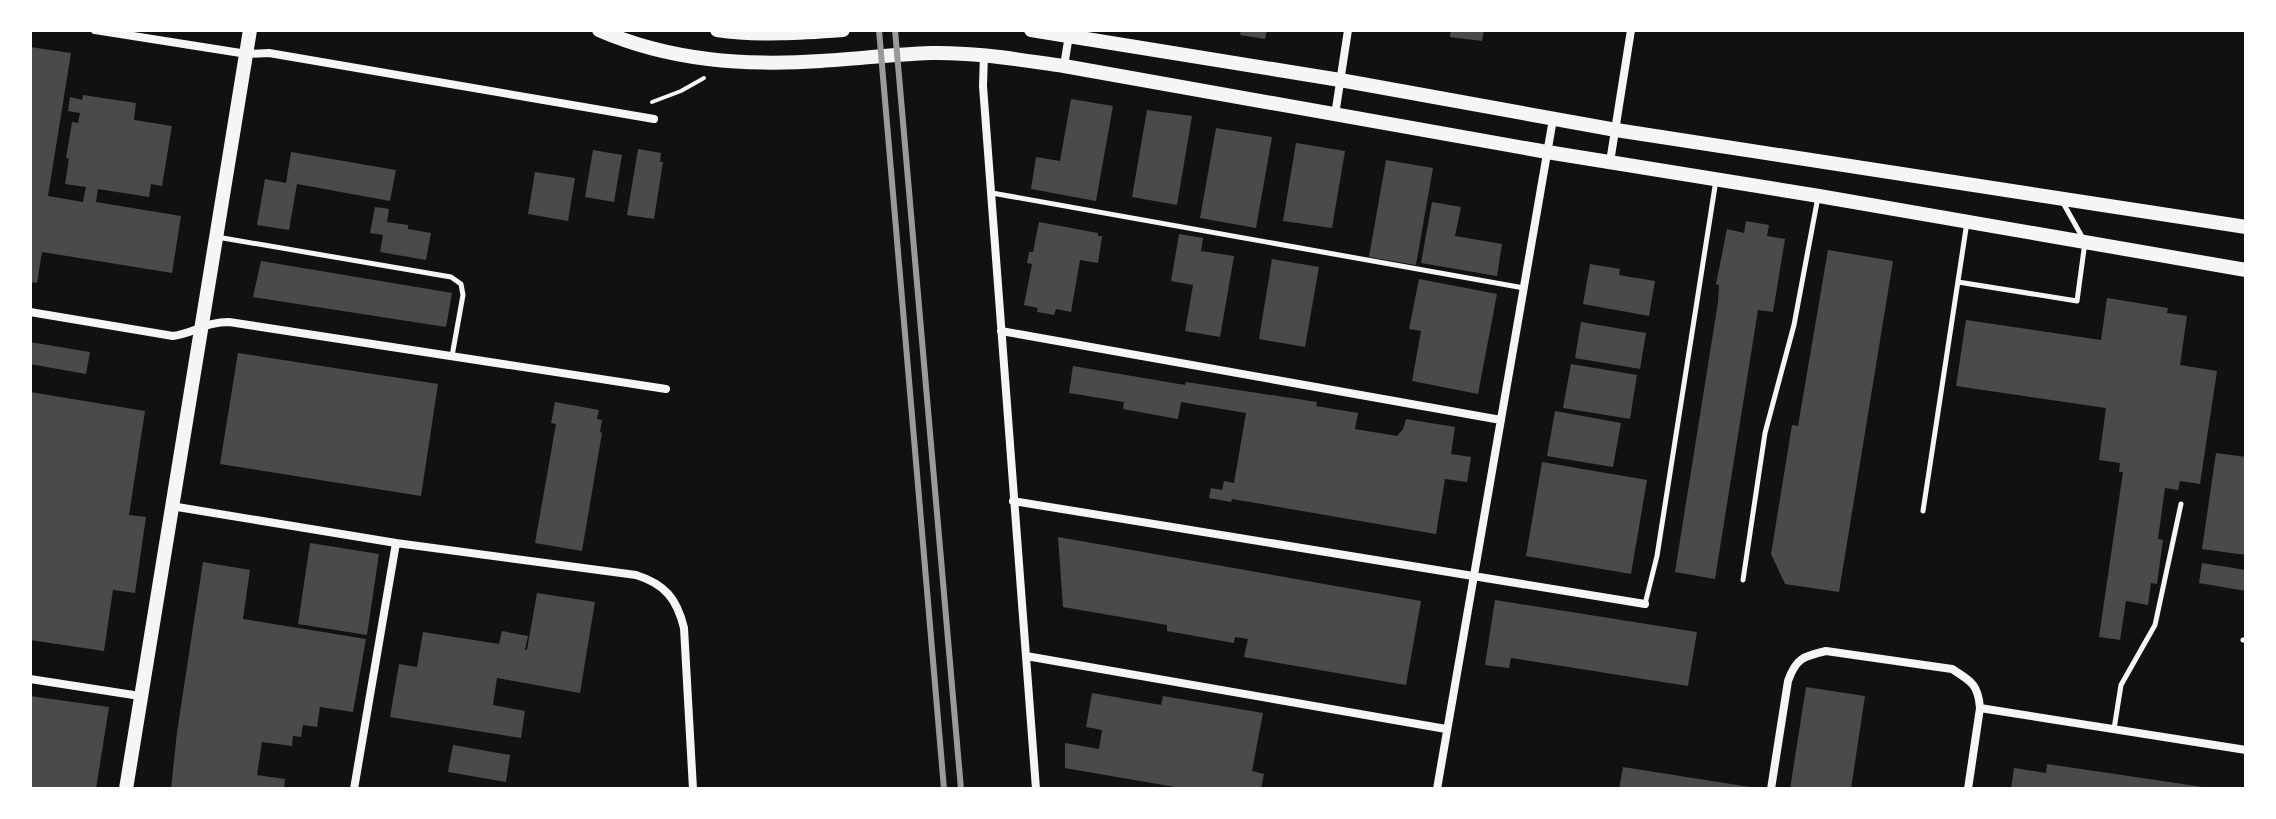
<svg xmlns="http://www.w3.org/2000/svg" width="2276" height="819" font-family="Signika,sans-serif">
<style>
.building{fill:#4a4a4a}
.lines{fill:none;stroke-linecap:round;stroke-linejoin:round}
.path{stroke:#f5f5f5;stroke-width:4}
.service{stroke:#f5f5f5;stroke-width:5}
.minor{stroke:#f5f5f5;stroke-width:8}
.tertiary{stroke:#f5f5f5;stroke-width:14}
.secondary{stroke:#f5f5f5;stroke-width:14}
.rail{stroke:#9a9a9a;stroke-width:6}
</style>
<rect width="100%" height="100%" fill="#111"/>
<!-- building -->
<path class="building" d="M1241,30H1267L1265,39L1240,35Z
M1451,30H1484L1482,41L1450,37Z
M30,47L71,53L48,196L83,202L86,187L65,184L69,159L66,158L72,122L78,123L80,113L68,111L70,97L82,100L83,95L136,103L134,120L172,126L162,186L151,184L149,197L98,189L96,202L181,216L172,273L42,252L37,283L30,282Z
M1071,99L1113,106L1096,201L1031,189L1036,157L1060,161Z
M1147,110L1192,116L1177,205L1132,197Z
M1216,128L1272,137L1256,228L1200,218Z
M1296,143L1345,151L1332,228L1283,221Z
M638,149L661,153L660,162H663L654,219L627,215Z
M593,150L622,155L614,202L585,197Z
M291,152L396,170L390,201L297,184L289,230L257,225L265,179L286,183Z
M1386,160L1433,168L1416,265L1369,257Z
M535,172L575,178L568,221L528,214Z
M1432,202L1461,207L1455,236L1502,244L1497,276L1421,263Z
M375,207L389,209L387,222L408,225V229L431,233L426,260L380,252L383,235L370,233Z
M1746,221L1769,225L1767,236L1785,239L1773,312L1758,310L1715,579L1675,572L1718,302L1719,285L1716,284L1727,229L1744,233Z
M1039,222L1098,233V236H1102L1098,263L1080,260L1071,312L1056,309L1054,315L1037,312L1038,308L1024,305L1032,264L1027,263L1029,252H1033Z
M1179,234L1203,238L1201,251L1234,256L1220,337L1185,331L1193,285L1171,281Z
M1828,250L1893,261L1839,592L1785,584L1771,554L1792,425L1798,426Z
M1272,259L1319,267L1305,347L1259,339Z
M261,261L452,293L446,327L253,297Z
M1590,264L1620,269L1619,275L1655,281L1649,316L1583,304Z
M1419,279L1497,294L1478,394L1412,381L1421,331L1409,329Z
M2107,298L2168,308L2167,313L2187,316L2180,365L2217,371L2200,484L2180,481L2178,490L2165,488L2158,539L2163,540L2157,584L2151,583L2148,605L2126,601L2120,640L2099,637L2123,472H2119L2120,463L2099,460L2106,408L1956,386L1966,320L2101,340Z
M1581,322L1646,333L1640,369L1575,358Z
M30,342L90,352L86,374L30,364Z
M238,353L438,384L421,496L220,464Z
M1571,364L1637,375L1630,419L1563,408Z
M1073,366L1185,385L1186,382L1317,402L1316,406L1358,413L1355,429L1397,436L1403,429L1406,419L1455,427L1451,454L1471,457L1467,482L1445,479L1436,534L1232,499L1231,502L1209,498L1211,488L1222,490L1224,481L1234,483L1246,413L1181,402L1178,419L1123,409L1124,402L1069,393Z
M30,392L145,411L129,515L146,517L135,593L113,590L104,651L30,640Z
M555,402L599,410L597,419L602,420L600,432L602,433L582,551L535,543L556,424L551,423Z
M1555,411L1621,423L1613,467L1547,456Z
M2216,453L2246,457V555L2202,549Z
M1542,462L1647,480L1631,574L1526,556Z
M1058,537L1421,601L1406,685L1244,657L1248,639L1235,637L1234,643L1167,631V625L1063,607Z
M310,543L379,554L367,635L298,624Z
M203,562L250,570L243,619L366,639L353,712L320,707L317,727L303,725L301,737L293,736L292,746L262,742L257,775L285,779L284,789H171L177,732Z
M2202,563L2246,570V591L2199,583Z
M537,593L595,602L580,693L497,678L493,705L525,711L521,738L390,717L399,664L417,667L423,632L499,644L502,631L528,636L525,650H527Z
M1495,600L1697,632L1688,686L1511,658L1509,668L1485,665Z
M1806,687L1865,696L1851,789H1790Z
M1092,693L1161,705L1163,696L1263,713L1252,771L1264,774L1261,789H1186L1065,768V743L1099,749L1102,730L1086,727Z
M30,696L109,707L96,789H30Z
M453,745L510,755L506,782L448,772Z
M2047,764L2203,787V789H2011L2014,768L2046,773Z
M1623,767L1750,787V789H1619Z"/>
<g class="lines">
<!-- path -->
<path class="path" d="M652,102L681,91L704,78"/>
<!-- service -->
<path class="service" d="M992,193L1524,288
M217,237L451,277L461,284L463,295L452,356
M1958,282L2077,301L2085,242L2062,201
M1923,511L1967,222
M1743,580L1765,433L1794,325L1818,197
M1645,604L1657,556L1716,180
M2243,640H2246
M2114,729L2121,685L2155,625L2181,504"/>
<!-- minor -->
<path class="minor" d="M95,30L247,54L269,53L654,119
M984,54L983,86L1036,789
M1064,66L1069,35
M1335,115L1348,30
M1610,162L1631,30
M30,312L173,336C194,333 206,322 229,322L666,389
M1001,331L1501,420
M1013,501L1645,604
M171,506L396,543L636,575C665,584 677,599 684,628L693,789
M1026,656L1446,729
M30,679L140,696
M354,789L396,543
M1437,789L1553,119
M1771,789L1788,681C1796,658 1804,656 1826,651L1952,669C1971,681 1978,684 1980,708L2246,750
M1968,789L1980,708"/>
<!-- tertiary -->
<path class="tertiary" d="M126,789L250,30"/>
<!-- secondary -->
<path class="secondary" d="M599,30C670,61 745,66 821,61C857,59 894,54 931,53C976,52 1020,60 1064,66L1547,152L1819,196L2246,270
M717,30C759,36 802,33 843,30
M1031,30L1340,80L1616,130L2246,227"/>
<!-- rail -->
<path class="rail" d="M879,30L944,789
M895,30L961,789"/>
</g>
<!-- border -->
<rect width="2276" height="819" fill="none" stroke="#ffffff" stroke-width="64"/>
</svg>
